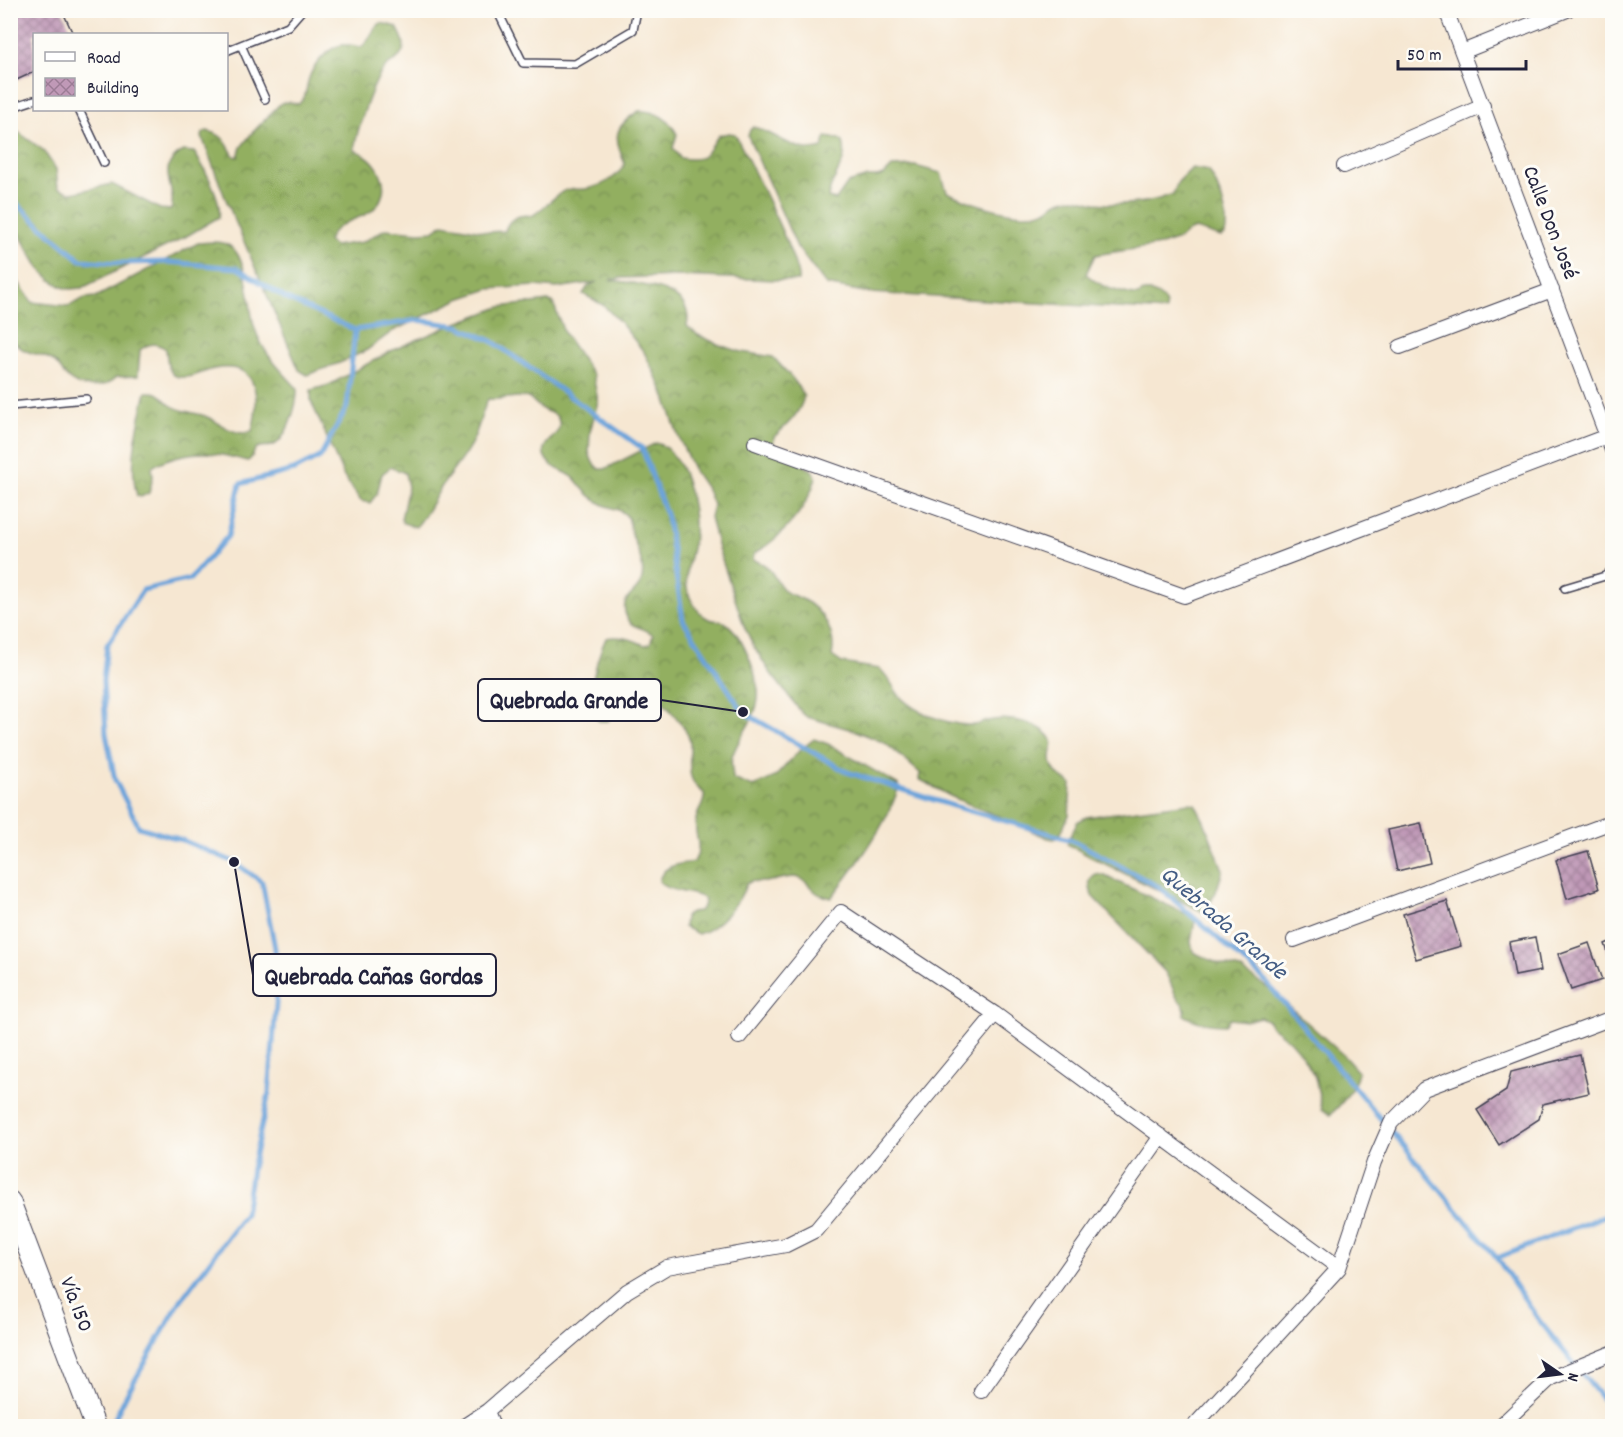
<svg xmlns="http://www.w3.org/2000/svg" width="1623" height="1437" font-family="Dekko,sans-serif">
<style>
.forest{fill:url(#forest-crowns);stroke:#5a684e;stroke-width:1.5}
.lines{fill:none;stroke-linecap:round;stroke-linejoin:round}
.stream{stroke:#6ba3da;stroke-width:5}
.building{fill:url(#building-cross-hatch)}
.lane-casing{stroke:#424052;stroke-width:10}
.street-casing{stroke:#424052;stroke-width:16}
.secondary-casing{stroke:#424052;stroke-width:22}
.lane{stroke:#fff;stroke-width:7}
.street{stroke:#fff;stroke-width:14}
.secondary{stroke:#fff;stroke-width:20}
.labels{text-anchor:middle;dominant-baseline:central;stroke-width:6;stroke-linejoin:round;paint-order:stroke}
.street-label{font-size:22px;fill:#22223b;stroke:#fdfcf7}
.water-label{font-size:24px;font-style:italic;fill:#435c83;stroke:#fdfcf7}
.leader{fill:none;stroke:#22223b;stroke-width:2}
.callout-dot{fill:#22223b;stroke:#fdfcf7;stroke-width:2}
.callout{fill:#fdfcf7;stroke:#22223b;stroke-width:2}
.callout-label{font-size:24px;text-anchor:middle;font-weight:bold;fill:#22223b}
</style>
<defs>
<pattern id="forest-crowns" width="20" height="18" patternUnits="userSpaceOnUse" patternTransform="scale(1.5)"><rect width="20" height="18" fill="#92af61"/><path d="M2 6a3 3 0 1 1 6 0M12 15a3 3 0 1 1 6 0" fill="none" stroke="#778e51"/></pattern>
<pattern id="building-cross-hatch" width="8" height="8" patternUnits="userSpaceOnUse" patternTransform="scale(1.5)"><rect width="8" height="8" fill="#c099b7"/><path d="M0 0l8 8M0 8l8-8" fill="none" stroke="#9c7c96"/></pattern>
</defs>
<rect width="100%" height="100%" fill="#fdfcf7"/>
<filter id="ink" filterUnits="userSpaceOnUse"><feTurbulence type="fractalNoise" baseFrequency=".0167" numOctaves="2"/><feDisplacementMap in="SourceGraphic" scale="12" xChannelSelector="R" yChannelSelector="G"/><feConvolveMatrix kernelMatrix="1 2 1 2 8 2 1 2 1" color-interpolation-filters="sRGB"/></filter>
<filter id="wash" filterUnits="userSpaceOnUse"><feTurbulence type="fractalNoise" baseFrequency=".008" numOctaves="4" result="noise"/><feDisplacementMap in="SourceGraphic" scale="24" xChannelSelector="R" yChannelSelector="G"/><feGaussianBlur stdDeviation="1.35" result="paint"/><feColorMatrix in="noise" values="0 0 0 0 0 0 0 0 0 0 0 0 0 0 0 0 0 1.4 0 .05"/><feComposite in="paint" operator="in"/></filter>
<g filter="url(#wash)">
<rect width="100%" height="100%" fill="#f6e7d2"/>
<!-- forest -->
<path class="forest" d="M381,23L397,27C401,35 407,44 402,53C399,60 390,63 385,68C372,82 357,131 354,150C366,154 376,162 381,175C384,181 384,187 383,193C376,219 353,215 336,229C332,232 330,237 328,241L334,246L363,242L385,229L420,232L433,231L443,224L488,232L505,231C508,219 519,213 532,216C544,209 553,196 566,190C573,188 579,190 585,189C602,186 617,178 625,164C613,137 613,127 639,111C656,110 670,120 677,134L673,148L680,158C709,162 703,154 719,135L729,133L735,134C746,155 802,265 798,281L679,276L622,278L610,280C636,284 696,287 687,326L698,335L722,346L742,352L773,357L793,379L804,396C800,414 788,424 774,437L773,449L812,470L816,477C808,509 782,537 754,554L753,560C773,565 772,578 785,591C789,595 796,596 802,599C822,609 837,633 832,656L842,663L880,669C889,677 892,686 899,695C903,701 914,708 921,712C936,719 958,726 974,725C979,725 983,722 987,721C1003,717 1027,720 1041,729C1062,742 1047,751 1052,765C1055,775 1064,778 1071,784L1069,815L1059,837L1054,839L1048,838L950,796L919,779L920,773L885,743L856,731L807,717L802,713L769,671L754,647L744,626L717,545L710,517L713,505L707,490L694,471L679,438L663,391L644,352L620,322L603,305L583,294L588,286L597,282L557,288L536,286L489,289L459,299L393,331L367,350L342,362L307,375L299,370L224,195L202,137L203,133L207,131C224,135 225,141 234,156L238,157L241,147L252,133L281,103L289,102L299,104C308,94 305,90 309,78C313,66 328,47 342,45C348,44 355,46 361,47C371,41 371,29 381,23Z
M11,127L43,150L56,169L58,188L72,193L112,184L160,209L171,210C178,186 153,169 183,151L194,152C203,166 223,200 219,217L185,237L82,288L69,289L62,287L51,280L39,268L11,220Z
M753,127C775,132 798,156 822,148L826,137L839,139L843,142C850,162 830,178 828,198L836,200L848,183L868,177H877L884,175L892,167L915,166L941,173L947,192C968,202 1018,220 1041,212C1053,208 1056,198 1074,198C1081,198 1089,202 1096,203C1122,206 1149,204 1173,194L1178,182L1192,168L1209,171C1219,188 1230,215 1225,235L1221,237L1195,229L1187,232L1179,239L1161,245L1095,255L1086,274C1096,283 1108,289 1121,292C1125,293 1131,295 1135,295C1143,295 1137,294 1144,292C1156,290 1168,300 1166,311L870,293L826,285L797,247L748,136L750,130Z
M213,242C217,242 222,242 226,244C251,254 247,307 255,329C264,355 279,368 297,388C298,402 288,438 274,445C269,448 259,445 256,449C252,454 254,457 248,461C237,459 227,455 216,454C194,451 170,456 152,467L153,477L149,493L141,497L137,496C128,461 138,426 146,392C161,391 160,396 169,404C179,412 194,412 205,416C218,421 228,432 243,433C246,433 248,432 252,431C260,399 260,360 214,369C203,371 185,382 174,375C167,370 167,357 166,349C156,342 149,343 140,350L138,376L116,377C105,390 78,390 66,376C60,370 58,363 50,359C34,351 23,356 11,337V261L15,277L32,302L68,306L85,298L96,297L198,243Z
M548,301L553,302L564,333L593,375L598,401L590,432L589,453L593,463L599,469H605L656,443C685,451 696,509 694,535C693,553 684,569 687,588C689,599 697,612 707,618C712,621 719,620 724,622C742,632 756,672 758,690C761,715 739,734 732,757C730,763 733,772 733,779L753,787L775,777L799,751L814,739L828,744L899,785C890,821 854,869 831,898C826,896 821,896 817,893C809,887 806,878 794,877C779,877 769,885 751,881L746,884C741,902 716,930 698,934L684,927L685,917L691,912L699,911L703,906L705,899C691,890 670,894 659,881C663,864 680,864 694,862C704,845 693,837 696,820C697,810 706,804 704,793C684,780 691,763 690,743C690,730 661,698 650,692C646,690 641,689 637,687L626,694L608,721H599C581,707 598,655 606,638C619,635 633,639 644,645L650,644L653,635C645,627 633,629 627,618C617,596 639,595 642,579C645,563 637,550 632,535C630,530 630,522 628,518C623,509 613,509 604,505C589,498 584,490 574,478C567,472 557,470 550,464C530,443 563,439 559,422C558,414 553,414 546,411C539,409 535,401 528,398C519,394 501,401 488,399C482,411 480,425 474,438C467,454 456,466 446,480C435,495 429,513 416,527L403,523L401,519L408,487L405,473L391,467L382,474L377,494L370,503L361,501L344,477L311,401V390L329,385L393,350L454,324L500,307Z
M1189,803L1195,804L1204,821L1223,870L1216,892L1209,905L1203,912L1091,857L1067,844L1077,822L1086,817Z
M1096,874L1105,876L1191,916L1195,920L1191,942L1193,952L1219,964L1240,969L1272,991L1341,1053L1358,1072C1354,1089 1343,1103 1330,1115L1322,1109L1315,1077L1302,1055L1290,1041L1271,1026L1269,1021L1260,1017L1246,1021L1230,1019L1225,1025C1211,1025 1196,1023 1184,1015L1185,1009L1183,1004L1178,1000L1166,973L1092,896C1090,887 1086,880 1096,874Z"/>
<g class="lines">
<!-- stream -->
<path class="stream" d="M10,197L44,229L81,260L119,263L168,262L237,268L287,299L355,330L418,320L458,326L492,341L642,448L667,517L683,620L743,712L847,772L953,806L1072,840L1159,887L1262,977L1497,1258L1538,1319L1612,1411
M1497,1258L1612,1213
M111,1426L128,1392L181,1300L245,1214L252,1168L269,1093L277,992L275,948L262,882L234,862L182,840L139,827L115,780L106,733L103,680L107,645L143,590L190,579L228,536L240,484L294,470L320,457L347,407L355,330"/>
</g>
<g id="blocks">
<!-- building -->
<path class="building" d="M10,10H62L73,34H34V72L10,83Z
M1421,823L1430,863L1397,871L1388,830Z
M1588,851L1599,889L1567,899L1556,860Z
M1447,901L1461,946L1416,959L1403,914Z
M1535,937L1541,971L1515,976L1509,942Z
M1612,941V964L1605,944Z
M1589,943L1602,980L1571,990L1558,954Z
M1580,1055L1589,1093L1543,1104L1539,1119L1499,1145L1477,1110L1506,1091L1511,1072Z"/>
</g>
</g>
<g filter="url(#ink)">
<use href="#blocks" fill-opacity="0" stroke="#424052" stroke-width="1.5"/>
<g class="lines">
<!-- lane casing -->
<g class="lane-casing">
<path id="lane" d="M497,10L523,63L575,64L633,30L637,10
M241,45L265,99
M226,51L288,26L302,10
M10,108L34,100
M79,110L104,163
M10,406L86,399
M1565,588L1605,576L1612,570"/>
</g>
<!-- street casing -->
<g class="street-casing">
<path id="street" d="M1446,10L1612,450
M1462,52L1567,10
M1344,166L1483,106
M1400,347L1552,290
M755,443L1184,596L1607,436
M1294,940L1612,822
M739,1037L841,912L995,1014
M981,1391L1161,1136
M487,1411L493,1426
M464,1426L487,1411L627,1291L667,1267L786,1245L816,1230L995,1014L1339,1268
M1194,1426L1339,1268L1374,1162L1391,1123L1424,1089L1612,1018
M1500,1426L1551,1378L1612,1353"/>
</g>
<!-- secondary casing -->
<g class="secondary-casing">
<path id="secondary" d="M10,1201L95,1426"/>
</g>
<!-- lane -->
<use href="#lane" class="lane"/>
<!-- street -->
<use href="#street" class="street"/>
<!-- secondary -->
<use href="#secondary" class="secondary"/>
</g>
</g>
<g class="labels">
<!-- street labels -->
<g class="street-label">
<text transform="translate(1549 223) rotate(69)">Calle Don José</text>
<text transform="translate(75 1305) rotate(69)">Vía 150</text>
</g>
<!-- water labels -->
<g class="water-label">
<text transform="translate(1223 924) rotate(41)">Quebrada Grande</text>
</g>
</g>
<!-- callouts -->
<path class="leader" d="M743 712L661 700M234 862L253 975"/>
<g class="callout-dot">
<circle cx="743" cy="712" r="6"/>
<circle cx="234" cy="862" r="6"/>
</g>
<g class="callout">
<rect x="478" y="679" width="183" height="42" rx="6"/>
<rect x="253" y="954" width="243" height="42" rx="6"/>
</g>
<g class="callout-label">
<text x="569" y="708">Quebrada Grande</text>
<text x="374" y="984">Quebrada Cañas Gordas</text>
</g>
<!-- margin -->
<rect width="1623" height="1437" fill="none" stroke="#fdfcf7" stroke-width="36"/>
<!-- legend -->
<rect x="33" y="33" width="195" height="78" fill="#fdfcf7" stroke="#a5a5ac" stroke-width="1.5"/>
<rect x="45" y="52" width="30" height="9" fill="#ffffff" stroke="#a5a5ac" stroke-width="1.5"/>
<text x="87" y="63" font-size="18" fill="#22223b">Road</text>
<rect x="45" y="78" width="30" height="18" fill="url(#building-cross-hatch)" stroke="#a5a5ac" stroke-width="1.5"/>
<text x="87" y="93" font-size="18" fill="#22223b">Building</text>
<!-- north arrow -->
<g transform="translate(1560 1374) rotate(104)" stroke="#fdfcf7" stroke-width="4.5" paint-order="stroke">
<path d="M0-4.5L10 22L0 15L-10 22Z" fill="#22223b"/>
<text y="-9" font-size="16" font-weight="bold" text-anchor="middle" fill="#22223b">N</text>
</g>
<!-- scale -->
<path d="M1398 60v9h128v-9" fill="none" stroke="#22223b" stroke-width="3"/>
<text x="1407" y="60" font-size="18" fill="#22223b" stroke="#fdfcf7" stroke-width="4.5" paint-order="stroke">50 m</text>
</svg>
